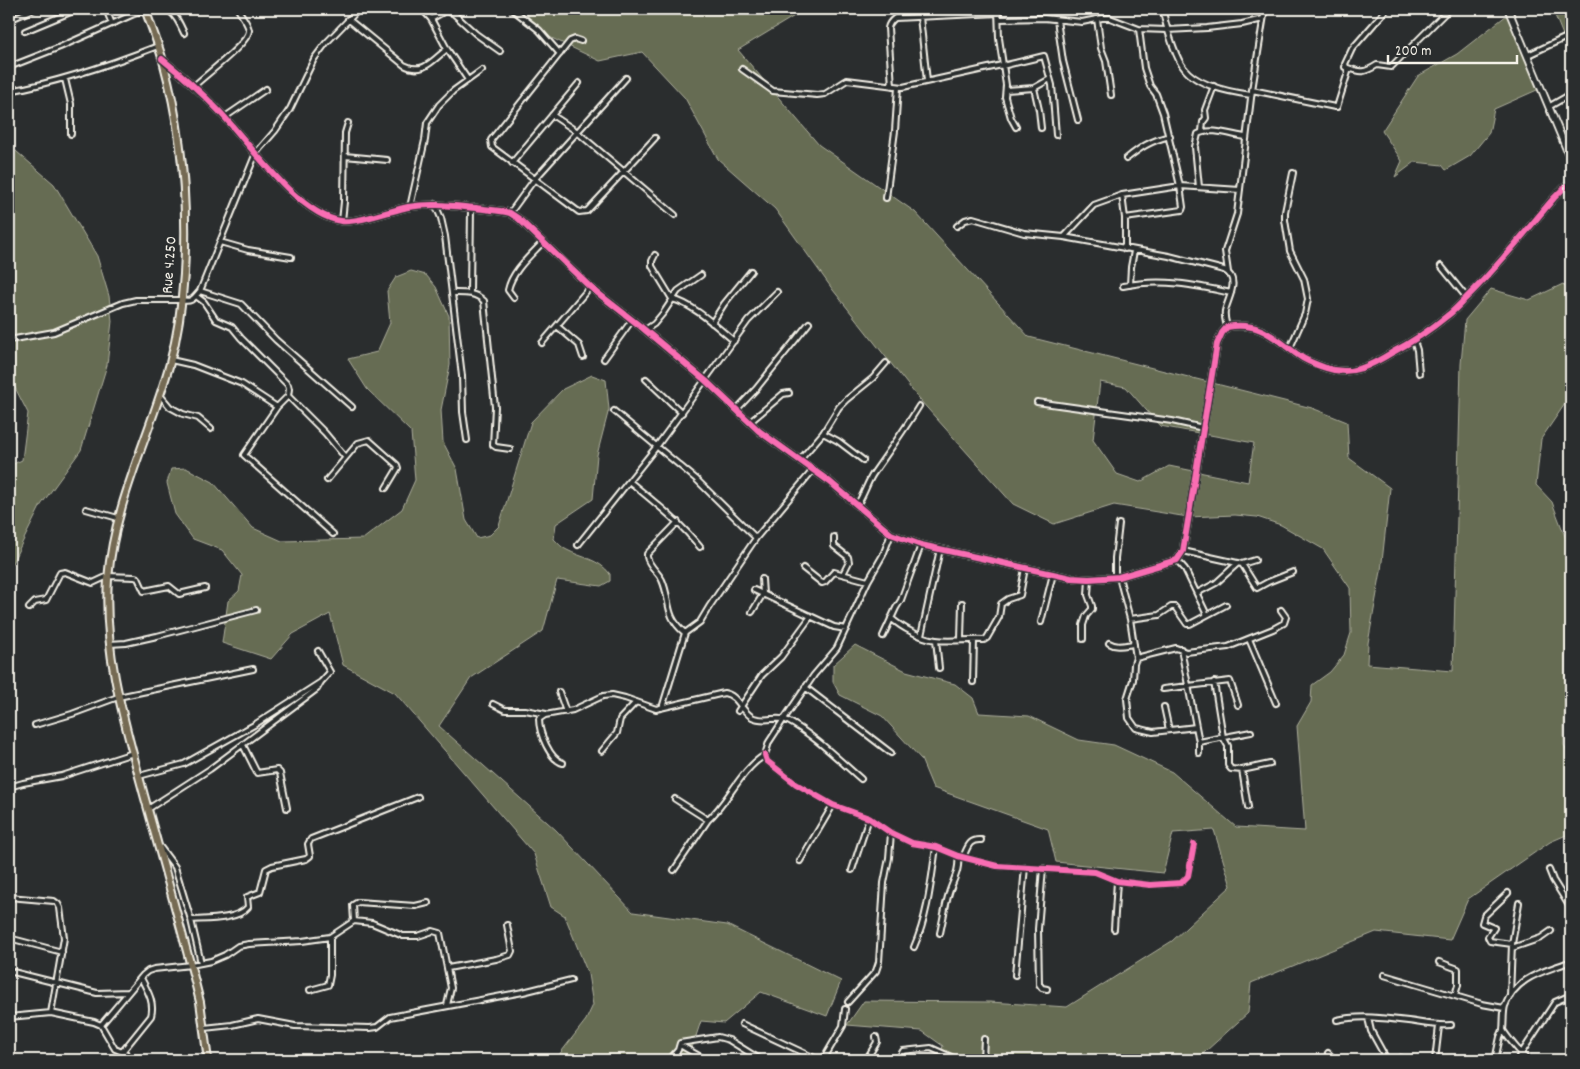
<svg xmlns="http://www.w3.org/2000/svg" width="1580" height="1069" font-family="Dekko,sans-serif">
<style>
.green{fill:#666c52;stroke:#adae9d;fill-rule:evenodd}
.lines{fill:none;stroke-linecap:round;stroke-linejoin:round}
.street-casing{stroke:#f4f1e8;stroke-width:8}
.secondary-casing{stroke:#f4f1e8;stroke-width:9}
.primary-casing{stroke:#f4f1e8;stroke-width:10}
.street{stroke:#2a2d2e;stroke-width:4}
.secondary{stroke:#2a2d2e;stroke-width:5.5}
.primary{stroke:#746b52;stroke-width:6}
.cycleway-casing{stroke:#2a2d2e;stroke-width:9}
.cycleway{stroke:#f96db3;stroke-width:6}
.labels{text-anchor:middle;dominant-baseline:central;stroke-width:4.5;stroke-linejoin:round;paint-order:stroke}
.street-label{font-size:16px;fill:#f4f1e8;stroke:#2a2d2e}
</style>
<rect width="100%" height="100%" fill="#2a2d2e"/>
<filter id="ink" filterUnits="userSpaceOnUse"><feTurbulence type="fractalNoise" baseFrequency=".02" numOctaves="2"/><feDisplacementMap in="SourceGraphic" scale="10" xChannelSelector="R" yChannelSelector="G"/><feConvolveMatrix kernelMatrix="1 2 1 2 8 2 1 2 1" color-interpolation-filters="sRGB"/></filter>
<g filter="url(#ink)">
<!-- green -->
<path class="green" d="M524,9H806L738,50L819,145L915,212L1029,337L1312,408L1347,422L1349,458L1390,488L1381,571L1368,643L1367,664L1453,671L1461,364L1465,320L1491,289L1529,300L1563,284L1571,292V395L1541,439L1536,485L1552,502L1571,552V631L1565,656L1564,745L1571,758V833L1550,842L1468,899L1450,940L1376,932L1251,983L1248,1013L1196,1060H939L943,1046L922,1031L847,1025L864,1001L990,1002L1067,1007L1172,941L1231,886L1214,830L1173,833L1163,873L1056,862L1048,829L933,788L921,759L882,716L840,695L833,682V665L855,645L906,671L955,684L973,698L979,713L1029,716L1079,740L1114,745L1172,772L1236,827L1305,831L1297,726L1311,702L1312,685L1330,672L1344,655L1351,633L1350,588L1323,549L1281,525L1257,517L1235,515L1188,517L1114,505L1054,524L1013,504L919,399L833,290L775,209L718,159L685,98L642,52L600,61L537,31ZM1100,382L1126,387L1160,426L1254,443L1248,482L1169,466L1140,482L1117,474L1093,440Z
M1557,9H1571V45L1565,40L1554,13Z
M1507,15L1544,94L1537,90L1494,109L1489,133L1470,156L1446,170L1442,165L1415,162L1395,177L1402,161L1382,131L1418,76L1457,54Z
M9,145L54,184L97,256L109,296L112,321L107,365L81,450L41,505L9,569V466L22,460L28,413L9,376Z
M411,271L426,275L436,287L449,316L450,365L441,410L443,442L457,469L466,520L477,538L490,535L499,526L531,422L563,389L592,375L606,380L609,409L597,455L593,499L556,524L554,539C558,543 562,548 567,550C582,558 599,559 610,574V581L601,586L557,580L543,631L471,678L439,726L556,830L633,912L727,925L841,981L827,1016L761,992L724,1023L701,1021L688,1060H555L586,1020L593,1005L588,974L565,916L551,907L534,854L395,693L343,665L330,614L293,634L271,659L222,643L228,601L239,591L242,575L222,550L193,539L175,514L167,483L171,469L186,468L213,482L253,528L282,541L363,539L402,509L415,480L411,432L367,389L348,359L377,352L390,323L387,291L396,277Z
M429,1053L503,1060H404Z"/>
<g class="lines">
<!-- street casing -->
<g class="street-casing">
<path id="street" d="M106,9L112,24
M422,9L431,19L447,49L468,80
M512,9L539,30L560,54
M998,9L999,38L1006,85L1005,97L1011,118L1016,127
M1163,9C1164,21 1168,31 1172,43C1175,51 1178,61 1184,68C1197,86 1230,92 1251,95
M147,13C170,4 175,13 184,33
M920,17L927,81
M348,19L404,65C423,75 432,61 447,49
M431,19L445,11L453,13L476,34L500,51
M999,19L1044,18L1082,22L1102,18H1110L1139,29L1167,30L1207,28L1242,24L1263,19
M1097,19L1101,48L1106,61L1111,95
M9,20L34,9
M1057,20L1063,61L1078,120
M25,31L78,9
M581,41L575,39L570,41L491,140L492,147L579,212L587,211L655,138
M1528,55L1571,35
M1002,66L1044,56L1052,85L1056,135
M9,67L60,47L145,9
M1345,67C1360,72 1363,74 1377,65L1391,67L1449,9
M742,69L773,91L817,95L825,94L847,80L903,87L1002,65
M65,79L71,104V134
M194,86C204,76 250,42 249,30C248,23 241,15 238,9
M892,86L888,28C889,23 891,21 895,18L999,13
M1034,88L1039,110L1041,128
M1006,90L1034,88L1050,79
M1252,90L1335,107H1337L1348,72L1345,64L1352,49L1387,9
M9,91C60,82 109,65 158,46
M1550,106L1571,94
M552,115L576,131L675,215
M225,117L266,89
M1202,131L1203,122L1206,118L1205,110L1214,86
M345,156L387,160
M1126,159C1141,147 1150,141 1170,136
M512,163L579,83
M1199,187L1195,147L1198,134C1210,127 1232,135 1245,137
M1122,195L1125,218V249
M886,198L895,131L898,87
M435,204L441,218L445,236L462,376L463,412L467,440
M410,207L425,140L427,123L439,105L453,91L482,70
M510,213L534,180L626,78
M1125,218L1182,210L1183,207L1180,186L1163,113L1156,94L1150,86L1144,68L1139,29
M342,221L344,202L345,133L348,123
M957,226L965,220L973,218L1024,233L1064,237L1169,256L1224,270C1241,279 1228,298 1225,311C1224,317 1226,322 1227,327
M1064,237L1094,205L1122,195L1180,186L1240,190
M220,242L248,250L291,257
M655,255L652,261V266L672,299C693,304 717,327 734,341
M1441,266L1467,298
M1228,272L1225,251L1237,214L1252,90L1265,9
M1130,285L1131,267L1134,251
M1123,286C1161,278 1195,285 1231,293
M200,291L241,304L276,340L352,407
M452,293C464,293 475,292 484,301L495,407L493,445L496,447L510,449
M470,293L471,208
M196,296L204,302L216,320L232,327L241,338L288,385L289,389L288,396L277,407L244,455L333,534
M514,298L508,290C512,271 530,256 543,242
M712,323L724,304L751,271
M557,326L579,345L583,357
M645,330L654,324L664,312L678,291L701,275
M9,340L54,332L123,303L136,300H182C191,303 194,298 200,291L256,153L275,131L290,109L314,59L326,43L359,9
M1414,341L1417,350L1419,373
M542,343L590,287
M1290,348L1305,314L1308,299L1304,279L1290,251L1285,220V212L1293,173
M604,359L632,320
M171,360L193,365L242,384L277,407
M646,379L682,413
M160,395L170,407L183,414L198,418L211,429
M288,396L325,433L345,457
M1037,402L1172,421L1203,428
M737,409L756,389L809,323
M614,411L696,479L756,538
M750,422L783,394L789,393
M823,433L838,441L863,460
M799,461L823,433L839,407L846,400L873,378L886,363
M327,480L358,443L369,440L397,465L398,468L386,488
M629,481C654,502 679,521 700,547
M857,505C864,495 867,483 873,474C889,451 905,429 919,406
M86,509L118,518
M678,522L647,554V557C649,566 658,572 662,580C671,600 664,616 685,633
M834,537V546L848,557L849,562L843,574
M578,545L657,446L748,321L777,292
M1183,551L1242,564L1257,588L1268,582L1293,572
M1177,560L1185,569L1207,615
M1242,564L1255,560
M803,568L822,583L825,582L834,572L868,581
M1115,577V558L1119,524
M1119,577L1130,619L1136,658L1176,648L1186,652L1228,647L1273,629L1284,623L1286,617L1281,610
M754,590L834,627L846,629
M1197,593L1216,583L1238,563
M29,608L35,602L46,600L60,573L65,572L93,583L108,576L135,577L138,578L144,591L169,586L179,594L205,588
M752,612L763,594L762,579
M891,618C902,628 921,638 936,640C951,642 969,639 984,640L987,638L999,617L1001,604L1008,599L1020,595L1025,568
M1130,619L1159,615L1171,607H1175L1187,624H1190L1226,605
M1041,622L1053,574
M883,636L896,608L901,600L921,545
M921,636L940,549
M961,639L962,603
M1083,639V625L1086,616L1092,609V606L1088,595L1089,579
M1249,639L1276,703
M936,640L939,668
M1109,643C1117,648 1125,645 1134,644
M109,644L126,643L157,636L256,610
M1181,649L1199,742V753
M1136,658L1134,664L1133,680L1127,699L1129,718L1136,728L1153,732L1196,727
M973,682L974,640
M1214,682L1223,737L1228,746V765L1231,769L1242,770L1270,764
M805,687L891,753
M1163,689L1230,681L1238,705
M559,692L566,712
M493,704L505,710H525L546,714
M1164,707L1169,730
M662,708L685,633L700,622L709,607L756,538L813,470
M738,711L762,675L781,657L811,616
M35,725L72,714L118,697L253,669
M1199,742L1251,732
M243,745L257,773L277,770L280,773L287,808
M602,751L617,733L620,719L636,702
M765,755L767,761L796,784L833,805L869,818L891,833L912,843L936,847L958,856L997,866L1095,872L1117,881L1150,885L1181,883L1188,876L1194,844
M563,763C550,760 539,733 539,719L545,715L573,710L603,696L612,695L625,698L656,709L724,693C738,695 741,711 752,717C764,723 777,716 786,720C813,734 838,759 861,779
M1242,770L1248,807
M139,776L184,764L254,725L321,682L330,672L318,651
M9,787L23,783L62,776L133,753
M675,799L708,820C729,801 740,770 765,755L769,742L784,719L814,675L837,648L868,581L883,555L891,534
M148,809L210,769L317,689L321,682
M160,847L175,867L191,920L201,963
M963,857C968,847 969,839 981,840
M800,861L833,805
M1043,868L1038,929L1039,984L1042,988L1047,989
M674,870L708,820
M852,870L869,818
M1549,870L1553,880L1571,909
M1508,893L1484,916L1482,923L1494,928L1488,937L1490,941L1512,944
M9,897L54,901L58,904L60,908L64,938L51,1013
M191,920C206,919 238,920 248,907L247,897L260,892L266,869L272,866L306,859L310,856L308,844L311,839L418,797
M354,921L353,905L358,902L415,906L428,903
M1114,929L1117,881
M940,933C943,920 945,906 949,893C953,880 960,871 958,856
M9,938L62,952
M914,947C928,915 931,882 936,847
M1512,948L1541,938L1551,931
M1439,962L1458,969V985L1455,995
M448,968L496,959L510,955L512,951L507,925
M9,971L97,993L128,992
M1015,975L1025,867
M1384,975L1482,1004L1504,1008
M310,990L328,985L330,975V937
M1510,996L1512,944L1519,903
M848,1002L876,971L879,962L884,883L889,858L891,833
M9,1017L51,1013L94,1022L101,1025L115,1049L127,1054L129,1060
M1368,1018L1371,1031L1387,1060
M1337,1020C1360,1015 1384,1018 1408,1021C1423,1023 1436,1026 1451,1025
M742,1024L819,1060
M101,1025L143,975L148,971L154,969L191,965L211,961L225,955L238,946L249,944L302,941L330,937L354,921L372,923L403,936H418L433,931L440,933L451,988L447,1005
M204,1028L232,1025L258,1019L295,1026L370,1028L377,1027L390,1017L523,992L571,980
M680,1045L706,1060
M122,1052L151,1016C155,1002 147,990 141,978
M1328,1053L1335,1060
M669,1060L678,1050L680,1043L718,1037L729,1040L761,1060
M823,1060L843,1026L845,1009
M866,1060L877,1042L876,1037
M898,1060L903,1051L931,1048L958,1060
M980,1060L983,1058L984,1039
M1397,1060L1400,1058
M1435,1060L1439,1026
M1495,1060L1500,1037L1503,1030
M1517,1060L1555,1002L1571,995
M1528,1060C1522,1055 1507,1037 1503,1030C1504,1022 1503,1013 1505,1006C1515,978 1542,972 1566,963"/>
</g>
<!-- secondary casing -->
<g class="secondary-casing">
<path id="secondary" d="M1508,9L1571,160
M162,59C182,75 201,92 218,110C248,141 297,215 341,221C358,223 390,211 408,207C431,203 453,206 476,208C487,210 499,210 510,213L519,219L590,287L640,326L706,381L759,431L830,482L891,534L921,545L1071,578L1089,579L1119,577L1177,560L1183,551L1217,344L1222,333L1227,327C1260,321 1274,338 1298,355C1306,361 1317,365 1326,368C1351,377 1372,365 1393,352C1412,342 1430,330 1447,316C1454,311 1460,304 1466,298C1498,267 1525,232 1554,198L1565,187L1571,184"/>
</g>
<!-- primary casing -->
<g class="primary-casing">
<path id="primary" d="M145,9C151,26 158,43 163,61C182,130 188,202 184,274C182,304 178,334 170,363C150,435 114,503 108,579C103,653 125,724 144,795C161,856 178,917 194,978L200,1002L208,1060"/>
</g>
<!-- street -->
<use href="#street" class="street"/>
<!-- secondary -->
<use href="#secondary" class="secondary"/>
<!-- primary -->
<use href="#primary" class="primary"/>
<!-- cycleway casing -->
<g class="cycleway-casing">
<path id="cycleway" d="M162,59C182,75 201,92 218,110C248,141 297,215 341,221C358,223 390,211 408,207C431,203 453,206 476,208C487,210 499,210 510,213L519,219L590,287L640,326L706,381L759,431L830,482L891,534L921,545L1071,578L1089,579L1119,577L1177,560L1183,551L1217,344L1222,333L1227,327C1260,321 1274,338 1298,355C1306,361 1317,365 1326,368C1351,377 1372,365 1393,352C1412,342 1430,330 1447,316C1454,311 1460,304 1466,298C1498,267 1525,232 1554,198L1565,187L1571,184
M765,755L767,761L796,784L833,805L869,818L891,833L912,843L936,847L958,856L997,866L1095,872L1117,881L1150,885L1181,883L1188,876L1194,844"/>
</g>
<!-- cycleway -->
<use href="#cycleway" class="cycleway"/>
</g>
</g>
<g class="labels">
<!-- street labels -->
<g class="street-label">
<text transform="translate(170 265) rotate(-86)">Rue 4.250</text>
</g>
</g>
<!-- margin -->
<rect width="1580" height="1069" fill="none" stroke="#2a2d2e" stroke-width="30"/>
<rect x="15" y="15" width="1550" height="1039" fill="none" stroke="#f4f1e8" stroke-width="2" filter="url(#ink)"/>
<!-- scale -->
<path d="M1388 55v8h129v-8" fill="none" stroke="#f4f1e8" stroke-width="2.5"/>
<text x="1395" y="55" font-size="15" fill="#f4f1e8" stroke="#2a2d2e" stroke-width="4" paint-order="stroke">200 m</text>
</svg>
